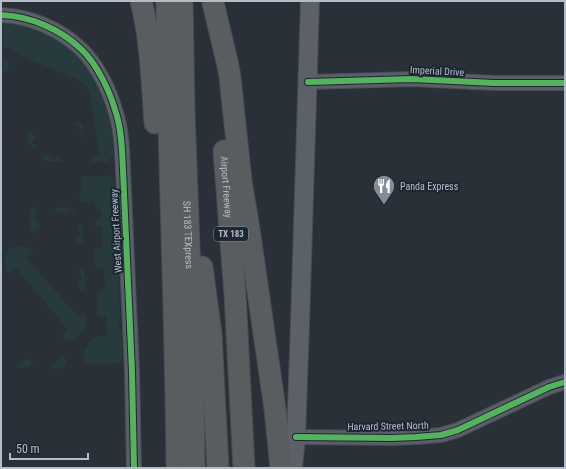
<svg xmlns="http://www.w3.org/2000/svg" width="566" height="469" font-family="'Roboto Condensed',sans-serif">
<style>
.green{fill:#273a3e}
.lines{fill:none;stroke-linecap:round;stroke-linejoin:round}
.minor-casing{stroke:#484c53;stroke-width:16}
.major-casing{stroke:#484c55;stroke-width:20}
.highway-casing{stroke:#474c53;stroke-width:23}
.minor{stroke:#5a5e66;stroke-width:14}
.major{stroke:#5c6168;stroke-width:18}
.highway{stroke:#5a5d60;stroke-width:21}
.cycleway-casing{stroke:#1d2633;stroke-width:8}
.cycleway{stroke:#56b35d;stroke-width:6}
.labels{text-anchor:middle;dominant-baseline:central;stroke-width:4;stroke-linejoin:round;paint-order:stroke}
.shield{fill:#1d2633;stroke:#878f9c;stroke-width:1}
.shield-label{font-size:9px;font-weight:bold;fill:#b4bcc9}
.street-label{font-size:10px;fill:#b4bcc9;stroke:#1d2633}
.poi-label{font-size:10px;fill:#b4bcc9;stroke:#1d2633;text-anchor:start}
</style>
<rect width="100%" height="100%" fill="#2a3038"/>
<!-- green -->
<path class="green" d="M1,19L52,32L83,56L98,78L113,117L115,144L114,154L110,159L107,162H90L99,153L90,94L87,87L78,79L21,56L11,48L1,47Z
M3,59C14,64 9,71 1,75V66H3Z
M76,122L82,124L84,137L78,133L81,129L75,124Z
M30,131L36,137L32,142L37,147L34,151C29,145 27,140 28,132Z
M46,154L54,160L58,156L64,161H46L43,160V157Z
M108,175L114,178L120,315L118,322L121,329L123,360C118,364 113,363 108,364C101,364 91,366 86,362C77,354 90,340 97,337C100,336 104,336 107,336L106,316H100L97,314V295L99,292H105L104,269H98L95,267L94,250L96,248L103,247L102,226H96L94,221L103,214L92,199L86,203H84L78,198L81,194V176H108Z
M34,207L38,212L33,217L40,227L33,233C26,224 30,217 32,208Z
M71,207L75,212L73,214L70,209L63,214L61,211L57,215L54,208Z
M80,224L83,225V243L81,245L76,240V238L82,233L77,227Z
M18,246C24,246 29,248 33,253L27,258L78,317L83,313L85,314C89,327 83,331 74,340H67L64,338L63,335L68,330L17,268L10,273H8C3,260 3,249 18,246Z
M82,269L84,270L85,289L84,291H82L77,285L78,283L83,279L78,273Z
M63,355L67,361L64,367L60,369L53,368L52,364Z
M28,358L33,364C27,368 24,369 17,367Z"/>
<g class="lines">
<!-- minor casing -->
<g class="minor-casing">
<path id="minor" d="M1,15C30,16 60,29 81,49C97,64 110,91 116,113C122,131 122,152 123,170L132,372L134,468
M308,82L412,79L494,83H565
M296,437L392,438L416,437L441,435L458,430L549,387L565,382"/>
</g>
<!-- major casing -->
<g class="major-casing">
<path id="major" d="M293,468L296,437L300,323L310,1"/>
</g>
<!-- highway casing -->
<g class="highway-casing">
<g id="highway">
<path d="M141,1C151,40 152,83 155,123"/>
<path d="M167,1C168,157 176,312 177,468"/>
<path id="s1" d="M182,1L184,112L193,354L194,468"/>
<path d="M213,3L227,61L230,77L241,181L249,229L275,409L281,468"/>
<path id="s2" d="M224,151L235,294L244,468"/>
<path d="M202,267L211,334L218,468"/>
</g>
</g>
<!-- minor -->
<use href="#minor" class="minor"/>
<!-- major -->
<use href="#major" class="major"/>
<!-- highway -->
<use href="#highway" class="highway"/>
<!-- cycleway casing -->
<g class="cycleway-casing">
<path id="cycleway" d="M1,15C30,16 60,29 81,49C97,64 110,91 116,113C122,131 122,152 123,170L132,372L134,468
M308,82L412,79L494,83H565
M296,437L392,438L416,437L441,435L458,430L549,387L565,382"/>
</g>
<!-- cycleway -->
<use href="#cycleway" class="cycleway"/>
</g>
<!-- icons -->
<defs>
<g id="restaurant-pin" transform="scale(1.15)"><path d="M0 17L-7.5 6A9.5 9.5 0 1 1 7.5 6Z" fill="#848b96" stroke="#1d2633"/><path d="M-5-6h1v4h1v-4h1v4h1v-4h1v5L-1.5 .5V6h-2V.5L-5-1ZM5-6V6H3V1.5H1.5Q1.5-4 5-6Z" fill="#fff"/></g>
</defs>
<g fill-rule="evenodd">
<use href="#restaurant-pin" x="384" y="186"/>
</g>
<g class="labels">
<!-- shield labels -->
<rect class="shield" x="214" y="227" width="34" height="14" rx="3"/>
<g class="shield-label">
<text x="231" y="234">TX 183</text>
</g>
<!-- street labels -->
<g class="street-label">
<text transform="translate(437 71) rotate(3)">Imperial Drive</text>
<text stroke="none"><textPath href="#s2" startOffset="36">Airport Freeway</textPath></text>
<text transform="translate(116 231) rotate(-93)">West Airport Freeway</text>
<text stroke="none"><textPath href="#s1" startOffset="234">SH 183 TEXpress</textPath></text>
<text transform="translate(388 426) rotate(-1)">Harvard Street North</text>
</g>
<!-- poi labels -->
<g class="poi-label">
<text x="400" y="186">Panda Express</text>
</g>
</g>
<!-- border -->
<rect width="566" height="469" fill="none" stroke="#b4bcc9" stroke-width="4"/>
<!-- scale -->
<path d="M10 453v6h78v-6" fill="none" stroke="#b4bcc9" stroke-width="2"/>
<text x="16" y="453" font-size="12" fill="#b4bcc9" stroke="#1d2633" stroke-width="3" paint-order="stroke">50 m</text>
</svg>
